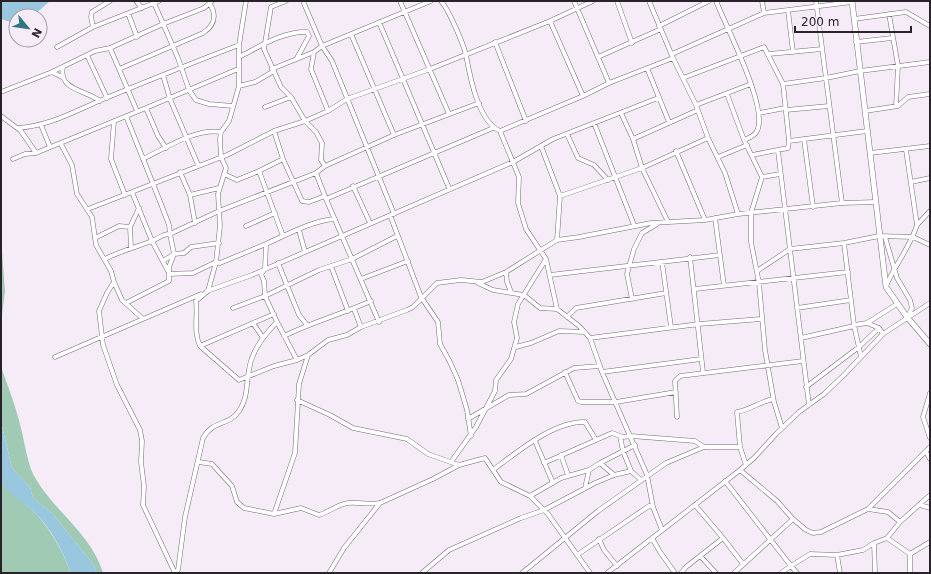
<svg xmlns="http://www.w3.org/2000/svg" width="931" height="574" font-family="'DejaVu Sans',sans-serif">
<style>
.green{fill:#a1cab5}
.water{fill:#98c7df}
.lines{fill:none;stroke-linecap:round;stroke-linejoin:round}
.minor-casing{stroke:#746b76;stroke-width:5}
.major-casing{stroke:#746b76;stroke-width:6}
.minor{stroke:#fff;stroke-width:4}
.major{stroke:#fff;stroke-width:5}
</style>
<rect width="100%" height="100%" fill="#f6ecf8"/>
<!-- green -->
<path class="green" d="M1,238L5,291L1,323Z
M1,367C8,386 15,405 20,424C24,439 27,461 33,474C52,510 92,534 103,573H97L93,564L52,513L33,498L30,487L12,468L1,422Z
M1,481C11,494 25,503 37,515C49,528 66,555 70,573H1Z"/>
<!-- water -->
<path class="water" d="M1,1H50L35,14L16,16V20L10,22L1,19Z
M1,422L12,468L30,487L33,498L52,513L93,564L97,573H70C66,555 50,528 37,515C27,504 7,495 1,481C0,474 1,433 1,422Z"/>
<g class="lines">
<!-- minor casing -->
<g class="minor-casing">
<path id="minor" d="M136,1L142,8
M246,1L239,45V86L229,121L221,132L220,139L221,157L226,168L218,194L220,226L216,262L208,291L196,301C198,316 193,331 200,346L239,380L274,366L297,360L308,355L328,340L347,335L361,327L407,310L413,307L437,283L461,280L482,282L506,272L557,240L579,237L651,223L705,220L738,214L842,203L876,202
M286,1L271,7L264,49L281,87L291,97L305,121L316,132L322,143L321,160L325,166
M303,1L322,46L332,61L394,214
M400,1L449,114
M441,1C449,10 463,43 466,55C470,77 478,121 500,131L583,96L609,83L673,58
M574,1L609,83
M617,1L632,43
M649,1L673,58L696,105L708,138L725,173L738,214
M716,1C726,27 769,108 757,131C755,136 749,138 744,140
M762,1L764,13
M816,1L842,203
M154,3L178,58L189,90L196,100L209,104L233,106
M788,10L793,52
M128,13L137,37
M889,14L898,66L896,106
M854,19L906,12L930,26
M550,21L583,96
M379,22L449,188
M659,26L709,1
M93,27L91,17L92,12L110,1
M351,34L394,135
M495,42L526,121
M856,42L892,38
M57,47L93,27L159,1
M110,48L137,111
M314,52L311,69L328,111
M672,54L764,13L852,2
M769,54L822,49
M87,55L107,98
M239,57C259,47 283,31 307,32L309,36L297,58
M598,57L661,29
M63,67C58,90 86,90 100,101
M647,68L669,122
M119,69L203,33C215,25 217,16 210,4
M272,69L314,52L322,46L431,1
M52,72L62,77
M163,75L170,99L198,165
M683,78L764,47L783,84L789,141
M783,84L826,78L860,71L930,62
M239,86L255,82L274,71
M1,92L52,72L95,51L110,48L163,24L204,8L212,1
M727,94L744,140L762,177
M696,105L751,84
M265,107L291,97
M146,108L238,69
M786,110L829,106
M865,111L898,106L908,97L930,94
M621,113L633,139L642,168L668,222
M759,113L785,108
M1,116L21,131L36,153
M114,121L111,159L125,195
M594,123L634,225
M41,125L50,147
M17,128C50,126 75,111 106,98C150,80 194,62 239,45
M274,131L283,159L302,201L309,202L325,196
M500,131L519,177L518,203L526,229L546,259L557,309L579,326L590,338L602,372L647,475L653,507
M567,134L578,158L594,165L608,180
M633,139L698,110
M804,139L813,207
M61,144L72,165L77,194L92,217L96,245L111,271L114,282L107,293L99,311L103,345L117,385L140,430L142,441L141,462L144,486L143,505L175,573
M541,146L560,196L557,240
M676,151L705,220
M778,151L809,405
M870,153L930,146
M752,155L788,148L789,141L867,131
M718,157L747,145
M13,159L25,154L36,153L146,108L158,136L166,148
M143,159C166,148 195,128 221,132
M259,171L283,159
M180,172L190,195L195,223
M316,173L326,199L493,128
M224,174L237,180L259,171L283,236
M780,174L762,177L751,213V242L759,283L765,350L774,402L782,428
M911,182L930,178
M353,186L370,223
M132,192L152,241L168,271
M190,195L219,188
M560,196L642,168L708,138
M326,199L379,322
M88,209L227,155L274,131L305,121L328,111L347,99L430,69L550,21L593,1
M390,215L421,297L438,322L440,344L450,362L458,380L467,410L471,436
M715,218L724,286
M917,225L930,211
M246,226L275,213
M299,230L305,252L319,246L513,162L553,139L658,98
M885,237L897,278L910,300L912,308L908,316
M95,238L119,226L130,227
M844,243L854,325L861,357
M131,248L130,227L139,208
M690,257L703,372
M105,259C120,251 136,247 152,241C158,239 163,233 170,234L169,225L161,204L126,116
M163,261L174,254L184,253L191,247L219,243
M662,262L671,327
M278,263L299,315L307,325
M331,266L348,311
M757,271L790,249L844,243L879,236L913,237L930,245
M506,272L507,282L511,292
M169,274L193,273L216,262L220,263L266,244
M550,275L720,255
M361,279L408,261
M114,282L122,300L142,318
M478,283L493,290L524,295L540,308L557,309
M886,286C895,265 910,247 917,225L906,150
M695,289L848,272
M207,291L252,275L305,252
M632,299L627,274L634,249L642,233L657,224
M126,303L169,281V267L174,254L170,234L219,211L316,173L325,166L394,135L479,103
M233,308L265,296L319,270L352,259L397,236
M797,308L851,300
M354,309L361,327
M567,317L576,308L666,293
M277,322L297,360
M253,323L263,338
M867,323L879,328L883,334
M854,325L867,323L897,304
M284,336C312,322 342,314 371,301
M590,338L699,324L761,319
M801,338L854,326
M200,346L274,314
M516,347L531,343L559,331L585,332
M55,357L201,294
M565,372L578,401L581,402H616L676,392
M602,372L701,359
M806,387L859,347L879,328
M930,393L923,417L930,438
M297,400L330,415L353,428L407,439L428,454L459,465
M677,417L675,381L680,376L803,361
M468,419L509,395L526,394L574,368L600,366
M620,436L623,451L631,471
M535,441L553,483
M926,452L930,459
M561,455L568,475
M199,462L212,464L232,486L237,502L244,508L274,514L301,508L319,515C329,512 338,504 348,503C359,502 369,505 380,503L433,479L459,465L485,458L501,482L530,496L548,514L590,573
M451,462L476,427L495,391L496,380L511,359L517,338L514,322L518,304L546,259
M544,463L612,433L623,437L631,436L695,441L704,447
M600,463L635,445
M746,465L740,447L737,412C750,410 759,402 773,399
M493,470C517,452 554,421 585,422L596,440
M740,470L777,501L793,519L806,530L813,533L821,532L868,509L930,447
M725,481L791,566L810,554L837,555L863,550L874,543L887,538L900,522L930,495
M585,488L589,470
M530,496L561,478L589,470L600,463L614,475
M920,505L930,508
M868,509L888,512L900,522
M274,514L295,453L299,384L308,355
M652,538L660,552L675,573
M723,538L743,564
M887,538L910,554V573
M599,539L604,550L617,566
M874,543L875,573
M910,554L930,542
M577,555L649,506L653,507L662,530
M837,555L840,573
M701,557L716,573
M175,573L178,570L185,517L203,438C214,419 228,427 239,411C248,398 246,385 249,370C251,352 265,334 277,322L265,296L264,281L261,274L265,269L266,244C288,234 311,221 335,219
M329,573L344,548L380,503
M422,573L449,550L521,518L544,510L595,483L614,475L631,471L641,480
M522,573L598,511L666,463L704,447H740
M607,573L740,470L754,458L776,434L799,412L824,394L843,376L883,334L930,303
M681,573L686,567L723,538L695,505
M734,573L793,519
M781,573L791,566L797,573"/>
</g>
<!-- major casing -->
<g class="major-casing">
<path id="major" d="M852,1L886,287L907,317L930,344"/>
</g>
<!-- minor -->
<use href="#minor" class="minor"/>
<!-- major -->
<use href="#major" class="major"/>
</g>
<!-- border -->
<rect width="931" height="574" fill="none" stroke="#272328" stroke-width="4"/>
<!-- north arrow -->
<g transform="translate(28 28) rotate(119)"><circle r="19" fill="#f6ecf8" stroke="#a39ca5"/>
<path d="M0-3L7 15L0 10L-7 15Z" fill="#2f7681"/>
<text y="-6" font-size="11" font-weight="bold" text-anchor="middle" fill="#272328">N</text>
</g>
<!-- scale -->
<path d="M795 26v6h116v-6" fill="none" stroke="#272328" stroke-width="2"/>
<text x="801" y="26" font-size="12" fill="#272328" stroke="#f6ecf8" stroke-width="3" paint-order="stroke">200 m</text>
</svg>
